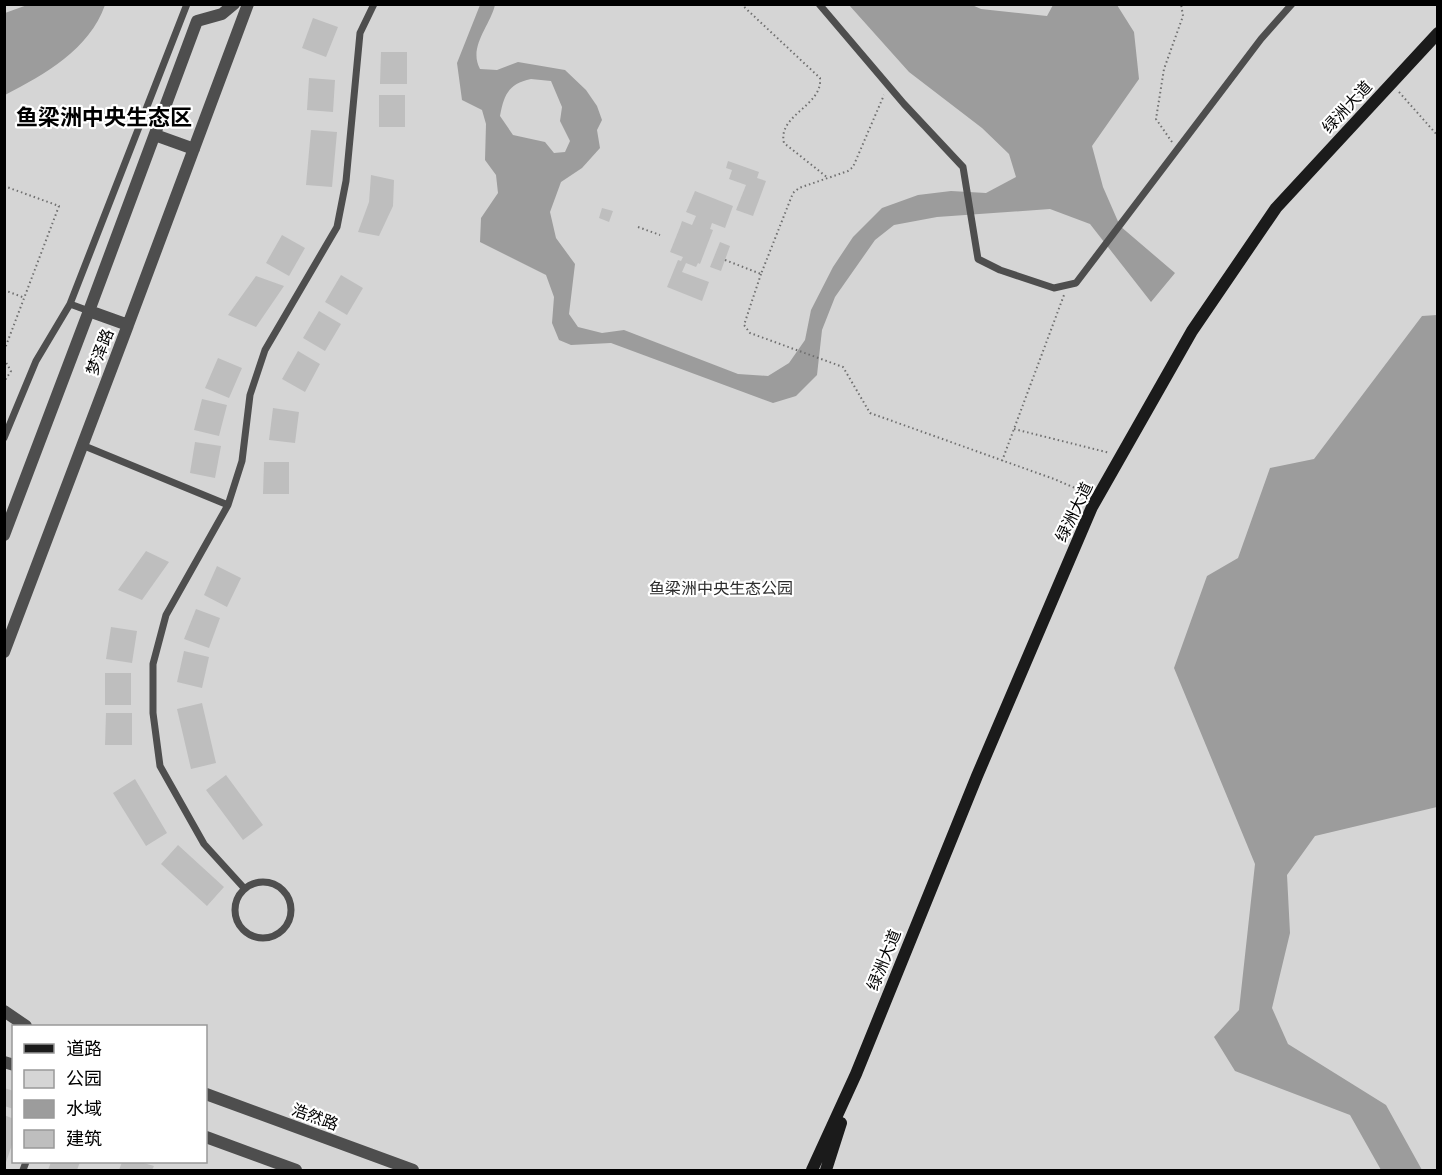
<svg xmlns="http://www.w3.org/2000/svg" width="1442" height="1175" font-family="'Work Sans','Noto Sans SC',sans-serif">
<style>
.green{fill:#d5d5d5;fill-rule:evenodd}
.water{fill:#9c9c9c;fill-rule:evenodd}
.building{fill:#bebebe}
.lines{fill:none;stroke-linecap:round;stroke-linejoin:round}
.path{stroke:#707070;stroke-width:2;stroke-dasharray:1.5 3;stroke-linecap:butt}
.lane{stroke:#4e4e4e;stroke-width:7}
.street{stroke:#4e4e4e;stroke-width:12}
.secondary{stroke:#1b1b1b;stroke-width:12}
.labels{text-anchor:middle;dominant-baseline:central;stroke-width:4.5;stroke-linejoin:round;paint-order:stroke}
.street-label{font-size:16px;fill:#000;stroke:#fff}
.park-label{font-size:16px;fill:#2c2c2c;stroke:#fff}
.district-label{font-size:22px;font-weight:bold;fill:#000;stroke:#fff}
</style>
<rect width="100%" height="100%" fill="#fff"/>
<!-- green -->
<path class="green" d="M5,5H1437V1170H5ZM14,1026H206V1162H14Z"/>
<!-- water -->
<path class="water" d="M30,4L105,5C89,50 45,74 5,95V13Z
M480,5H495C490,26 468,47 480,69L497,70L518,62L565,70L586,90L597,106L602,120L597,130L600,148L582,168L561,182L550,212L556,238L575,264L569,314L578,327L602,333L624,330L738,374L768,376L789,363L805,340L811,310L833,267L853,237L882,208L918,195L951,191L986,193L1016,177L1009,154L982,128L909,72L849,5H972L981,9L1047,16L1053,5H1117L1134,32L1139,79L1092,146L1103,187L1120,226L1175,273L1151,302L1090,224L1050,209L937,217L894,225L875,240L835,297L822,330L817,375L796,396L773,403L611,343L571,345L559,340L552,323L554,297L546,275L480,242L481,218L498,193L496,175L485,160L486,124L482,110L462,100L457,63ZM531,79L551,81L562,107L560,121L570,141L565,152L554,153L545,142L513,135L500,116C504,95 508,84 531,79Z
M1437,315V807L1315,836L1287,875L1290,933L1272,1008L1288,1044L1386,1105L1422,1170H1381L1350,1115L1235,1071L1214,1037L1239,1010L1255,864L1174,668L1207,576L1238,558L1270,468L1314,459L1422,316Z"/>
<!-- building -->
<path class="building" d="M313,18L338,27L326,57L302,48Z
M381,52H407V84H380Z
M309,78L335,80L333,112L307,110Z
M379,95H405V127H379Z
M311,130L337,132L332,187L306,185Z
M728,161L759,172L757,178L766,181L753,216L736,210L746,185L729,179L732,170L726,168Z
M371,175L394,180L393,206L379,236L358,232L369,202Z
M695,191L733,206L725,228L712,223L710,229L713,230L700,264L698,263L696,267L686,263L682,272L709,282L702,301L667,287L678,260L681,261L683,257L670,252L680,227L682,221L692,225L696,216L686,212Z
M602,208L613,211L609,222L599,218Z
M282,235L305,248L289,276L266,263Z
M720,242L730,246L721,271L710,267Z
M341,275L363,288L347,315L325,302Z
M256,276L284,286L256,327L228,315Z
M319,311L341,324L325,351L303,338Z
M298,351L320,364L305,392L282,379Z
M218,358L242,368L229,398L205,388Z
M202,399L227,405L219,436L194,430Z
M273,408L299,412L295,443L269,440Z
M195,442L221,446L215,478L190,473Z
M264,462H289V494H263Z
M146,551L169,562L142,600L118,590Z
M217,566L241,578L227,607L204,595Z
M196,609L220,618L209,648L184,639Z
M111,627L137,631L132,663L106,659Z
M184,651L209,657L202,688L177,682Z
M105,673H131V705H105Z
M202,703L216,763L191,769L177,709Z
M106,713H132V745H105Z
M226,775L263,825L243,840L206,790Z
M135,779L167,833L146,846L113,793Z
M178,845L224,887L207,906L161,864Z
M4,1088L14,1091V1109L4,1106Z
M4,1115L14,1119V1139L5,1165Z
M51,1162H80L77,1170H48Z
M122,1162H140L154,1166L152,1170H119Z"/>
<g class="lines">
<!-- path -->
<path class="path" d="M741,4L820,78C823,106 777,115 784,143L828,178
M1399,92L1438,136
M1172,142L1156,119L1164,69L1183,16L1181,4
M4,186L59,206L4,351
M638,227L660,235
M725,260L761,274L793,193L799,188L848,171L853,167L884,95
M761,274L744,325L750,333L843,367L870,413L1054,479L1075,488L1085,496
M4,290L25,298
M4,359L11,371L4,382
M1014,429L1110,453
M1002,461L1064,295"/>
<!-- lane -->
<path class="lane" d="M819,4L904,104L963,167L978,259L1000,270L1054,288L1076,283L1261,39L1292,4
M70,304L89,311
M4,438L36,361L70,304L187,4
M82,445L228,505
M235 910a28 28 0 1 1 56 0a28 28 0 1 1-56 0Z
M244,888L204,844L160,766L153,713V664L166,615L228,505L242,461L250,395L265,350L337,227L346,181L360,33L374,4
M23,1170L26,1162"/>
<!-- street -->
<path class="street" d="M155,135L194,149
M89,311L197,21L222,14L234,4
M128,325L248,4
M4,535L89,311L128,325L4,652
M4,1011L26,1026
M4,1062L14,1065
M206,1094L413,1170
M206,1137L296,1170"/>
<!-- secondary -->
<path class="secondary" d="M812,1170L856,1074L977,776L1092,507L1192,331L1276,208L1438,33
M826,1170L841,1123"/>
</g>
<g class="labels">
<!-- street labels -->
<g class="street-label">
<text transform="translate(1347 107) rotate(-47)">绿洲大道</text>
<text transform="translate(100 352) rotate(-69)">梦泽路</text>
<text transform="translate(1074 512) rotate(-64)">绿洲大道</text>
<text transform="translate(884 960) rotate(-68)">绿洲大道</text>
<text transform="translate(315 1117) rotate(20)">浩然路</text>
</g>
<!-- park labels -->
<g class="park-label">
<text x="721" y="588">鱼梁洲中央生态公园</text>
</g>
<!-- district labels -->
<g class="district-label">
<text x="104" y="117">鱼梁洲中央生态区</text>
</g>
</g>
<!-- border -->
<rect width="1442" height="1175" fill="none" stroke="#000000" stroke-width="12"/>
<!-- legend -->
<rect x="12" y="1025" width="195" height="138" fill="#ffffff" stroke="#999999" stroke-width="1.5"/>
<rect x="24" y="1044" width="30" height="9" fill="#1b1b1b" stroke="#999999" stroke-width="1.5"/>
<text x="66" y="1055" font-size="18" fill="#000000">道路</text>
<rect x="24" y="1070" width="30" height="18" fill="#d5d5d5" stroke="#999999" stroke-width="1.5"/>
<text x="66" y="1085" font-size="18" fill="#000000">公园</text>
<rect x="24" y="1100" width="30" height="18" fill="#9c9c9c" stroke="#999999" stroke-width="1.5"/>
<text x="66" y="1115" font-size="18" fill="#000000">水域</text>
<rect x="24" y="1130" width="30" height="18" fill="#bebebe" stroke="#999999" stroke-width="1.5"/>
<text x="66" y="1145" font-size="18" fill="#000000">建筑</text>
</svg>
